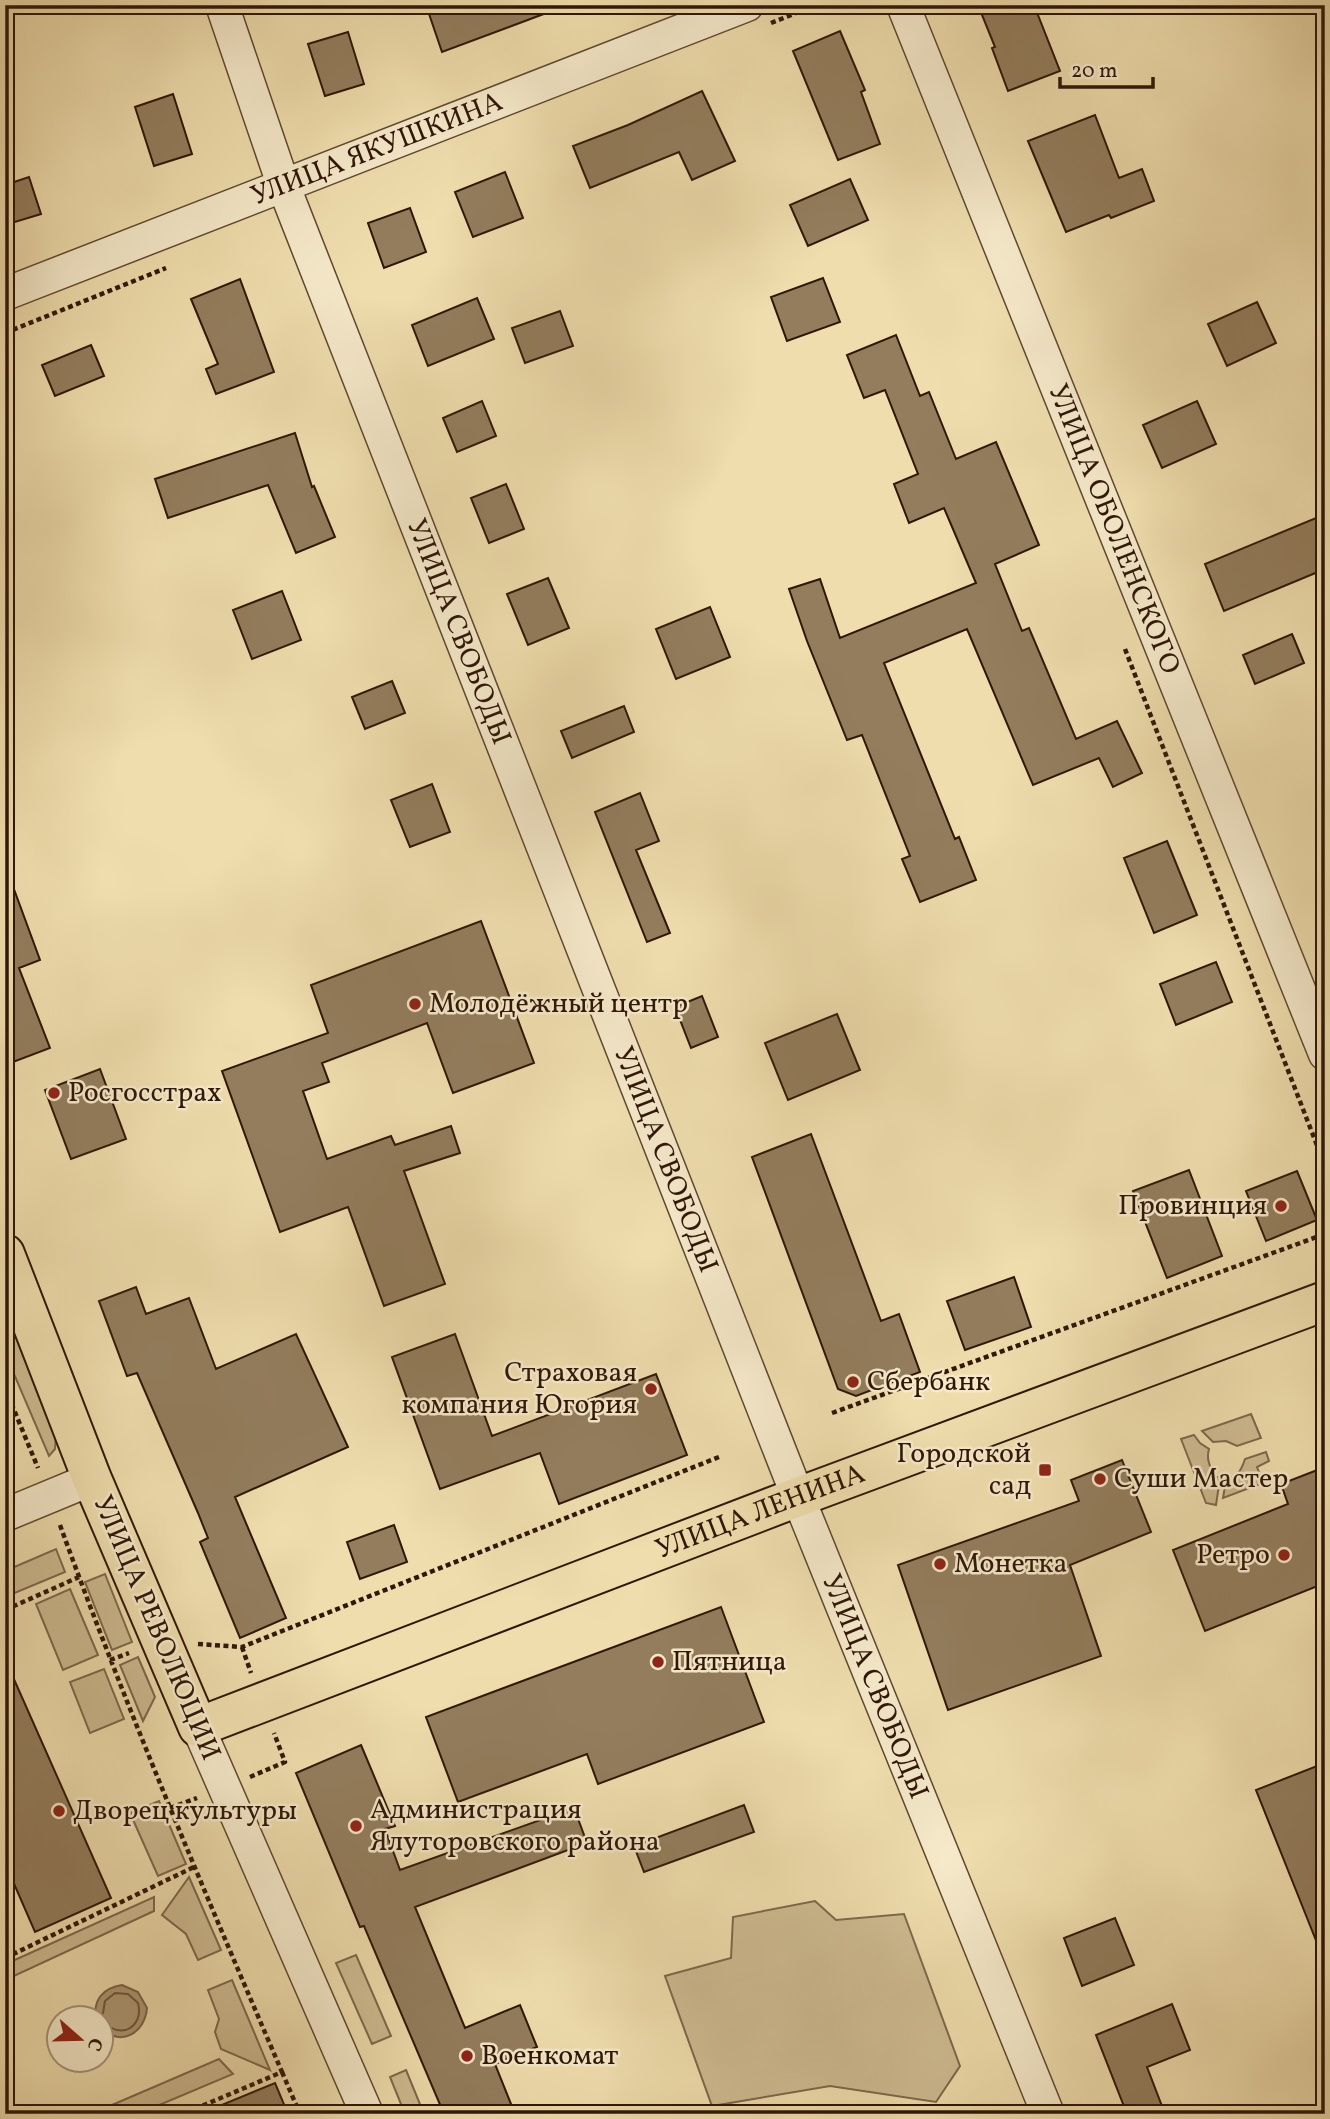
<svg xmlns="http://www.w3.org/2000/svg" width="1330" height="2119" font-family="Vollkorn,serif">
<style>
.green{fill:#cebb91;stroke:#7e684c;stroke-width:2}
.water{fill:#ae9975;stroke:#7b6549;stroke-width:2}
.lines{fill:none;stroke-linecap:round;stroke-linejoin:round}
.shore{stroke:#6e583e;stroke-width:2}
.building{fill:#937d5d;stroke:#2f1607;stroke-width:2}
.minor-casing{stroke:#5f4830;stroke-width:35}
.major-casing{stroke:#2f1607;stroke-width:42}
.path{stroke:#2f1607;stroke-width:4.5;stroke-dasharray:5 3.5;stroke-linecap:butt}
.minor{stroke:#f5e9ca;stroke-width:32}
.major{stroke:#efddad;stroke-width:38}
.poi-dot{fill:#8f2418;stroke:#f5e9ca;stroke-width:2.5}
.labels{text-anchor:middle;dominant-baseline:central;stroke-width:5;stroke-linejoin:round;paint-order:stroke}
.street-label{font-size:28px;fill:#2f1607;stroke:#f5e9ca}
.poi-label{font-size:28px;fill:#2f1607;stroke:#f5e9ca;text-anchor:start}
</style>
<rect width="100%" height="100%" fill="#efddad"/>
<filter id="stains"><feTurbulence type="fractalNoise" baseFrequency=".00286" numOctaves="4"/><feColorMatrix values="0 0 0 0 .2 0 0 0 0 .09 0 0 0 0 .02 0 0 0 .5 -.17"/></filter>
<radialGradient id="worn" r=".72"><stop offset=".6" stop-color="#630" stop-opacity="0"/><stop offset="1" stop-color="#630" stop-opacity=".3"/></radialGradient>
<!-- green -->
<path class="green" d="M5,1310L56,1436L55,1449L49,1456L5,1353Z
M1251,1414L1261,1438L1237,1446L1226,1441L1213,1442L1202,1431Z
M1194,1435L1200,1443L1209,1449C1206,1459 1210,1466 1214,1476L1220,1478L1216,1505L1206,1503L1181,1439Z
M1266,1452L1269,1461L1257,1467L1263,1483L1223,1498L1226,1480C1238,1476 1241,1471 1245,1459Z
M56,1549L65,1572L5,1597V1571Z
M105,1574L132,1642L112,1650L85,1582Z
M70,1589L98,1655L63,1670L36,1604Z
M138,1657L155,1697L143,1721L120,1665Z
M104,1669L124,1719L90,1733L70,1682Z
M159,1801L186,1864L158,1876L130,1813Z
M189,1877L221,1950L198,1960L186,1934L162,1915Z
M154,1897V1911L14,1976L8,1963Z
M815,1901L836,1920L904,1914L960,2066L936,2102L830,2086L712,2106L665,1976L731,1958L733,1917Z
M356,1955L391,2036L372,2044L336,1963Z
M232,1980L270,2070L221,2049L215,2032L219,2019L208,1990Z
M219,2059L233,2074L138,2114H91Z
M406,2070L424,2114H405L390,2077Z"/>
<!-- water -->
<path class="water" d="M122,1985L138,1992L147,2008C145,2033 121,2047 102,2029V2018L96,2017C93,1999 104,1988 122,1985Z"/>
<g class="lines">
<!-- shore -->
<path class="shore" d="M102,2019L105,2001L115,1993L128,1994L138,2003C142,2017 134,2033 117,2030C111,2029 106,2024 102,2022"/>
</g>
<!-- building -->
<path class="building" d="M426,5H557V9L442,52Z
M978,5H1034L1060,71L1008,91L992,48L995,47Z
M840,31L865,90L861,92L880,144L838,160L793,51Z
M348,32L364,84L325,96L308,44Z
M702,91L735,161L692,180L679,152L590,188L573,146L628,125Z
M173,94L192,154L154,166L135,107Z
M1095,115L1119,178L1142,169L1154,201L1111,218L1109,215L1066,232L1028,141Z
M505,172L523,218L473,237L455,192Z
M29,177L41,214L5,225V185Z
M850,179L868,220L808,246L790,205Z
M410,208L426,252L384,268L368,223Z
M823,278L840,322L787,341L771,297Z
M240,279L274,372L216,394L206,369L218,364L191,299Z
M477,298L494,339L428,366L412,325Z
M1257,302L1276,343L1227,366L1208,324Z
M560,311L573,346L525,363L512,328Z
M896,335L920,396L929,392L956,459L996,442L1039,545L995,564L1022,631L1029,628L1076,739L1117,721L1142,773L1113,787L1099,758L1033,785L967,629L884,663L955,839L959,837L976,880L920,902L902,859L910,856L862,735L847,740L807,641L789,589L820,579L840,638L976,583L944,508L909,523L894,484L918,474L885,390L864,398L847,355Z
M91,345L104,376L55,396L42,365Z
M482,401L496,436L457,452L443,418Z
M1197,401L1216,444L1162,468L1143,425Z
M295,433L312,487L314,486L335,537L296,553L268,485L168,518L155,479Z
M506,484L524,529L489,543L471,498Z
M1316,518L1325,539V569L1224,611L1205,564Z
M548,578L569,628L528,645L507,594Z
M282,591L301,640L252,659L233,610Z
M710,607L730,657L676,679L656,629Z
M1292,634L1304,663L1255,684L1243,655Z
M392,681L405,713L365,729L352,697Z
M624,706L634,732L572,758L561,731Z
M432,784L450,832L410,847L391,800Z
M640,793L659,841L636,850L670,933L647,942L595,812Z
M1167,841L1197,915L1154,933L1124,858Z
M5,873H8L40,960L19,968L50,1048L5,1065Z
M481,921L534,1063L453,1093L427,1023L322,1063L329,1082L303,1091L327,1159L391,1136L395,1145L451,1126L460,1153L404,1171L445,1284L384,1306L348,1207L280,1232L222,1071L328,1033L311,985Z
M1216,962L1232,1002L1176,1025L1160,984Z
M702,996L718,1037L691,1048L675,1007Z
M837,1014L860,1070L788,1100L765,1043Z
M100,1069L126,1139L71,1159L45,1090Z
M811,1134L881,1321L899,1314L920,1372L856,1396L838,1389L752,1157Z
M1189,1170L1222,1256L1167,1278L1133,1191Z
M1297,1171L1317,1220L1266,1241L1246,1191Z
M1014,1277L1031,1327L965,1350L947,1301Z
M136,1287L146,1314L189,1298L216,1369L296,1334L348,1447L235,1497L286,1618L240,1638L200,1542L208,1538L198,1513L137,1373L127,1376L99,1301Z
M455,1334L492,1436L656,1374L687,1455L559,1504L540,1453L440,1489L392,1357Z
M1122,1460L1151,1532L1070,1565L1101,1656L948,1710L898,1565L1079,1501L1071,1480Z
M1325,1467V1583L1205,1631L1173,1550L1288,1504L1281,1484Z
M394,1525L407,1562L360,1579L347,1542Z
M721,1607L764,1722L598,1784L587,1754L458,1802L426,1717Z
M5,1659L111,1898L35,1932L5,1863Z
M361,1745L395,1826L385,1829L400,1870L574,1808L587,1843L415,1907L465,2028L520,2005L537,2047L495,2064L515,2114H444L364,1926L360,1927L296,1773Z
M1317,1766L1325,1785L1323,1958L1256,1790Z
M744,1805L754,1832L644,1872L634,1846Z
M1115,1918L1134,1965L1082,1986L1064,1938Z
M1172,2004L1190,2050L1147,2067L1165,2114H1127L1096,2035Z
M275,2083L288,2114H203L202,2113Z"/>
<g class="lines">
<!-- minor casing -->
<g class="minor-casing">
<g id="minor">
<path id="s1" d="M222,5L284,187L798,1497L1048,2114"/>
<path id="s2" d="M903,5L1325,1054"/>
<path id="s3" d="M5,294L747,5"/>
<path d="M5,1515L92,1479"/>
<path d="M198,1727L367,2114"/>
</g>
</g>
<!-- major casing -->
<g class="major-casing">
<g id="major">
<path id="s4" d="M5,1254L92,1479L198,1727L798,1497L1325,1301"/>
</g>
</g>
<!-- path -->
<path class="path" d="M771,23L816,5
M5,333L166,268
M1125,649L1325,1166
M5,1388L38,1468
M832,1413L1325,1234
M60,1525C127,1710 204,1891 282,2072L183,2114
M5,1610L79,1577
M198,1644L242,1647L719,1457
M242,1647L251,1673
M110,1660L129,1653
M250,1777L285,1762L274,1733
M170,1808L197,1798
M5,1958L194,1867
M282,2072L300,2114"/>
<!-- minor -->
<use href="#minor" class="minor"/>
<!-- major -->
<use href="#major" class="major"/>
</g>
<!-- markers -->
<g class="poi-dot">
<circle cx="415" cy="1004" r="7"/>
<circle cx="54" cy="1093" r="7"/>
<circle cx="1281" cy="1206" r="7"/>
<circle cx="853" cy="1382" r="7"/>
<circle cx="651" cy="1389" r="7"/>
<rect x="1038" y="1463" width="14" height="14" rx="3.5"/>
<circle cx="1100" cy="1479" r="7"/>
<circle cx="1284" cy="1555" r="7"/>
<circle cx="940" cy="1564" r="7"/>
<circle cx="658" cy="1662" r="7"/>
<circle cx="59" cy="1811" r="7"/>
<circle cx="356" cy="1826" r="7"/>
<circle cx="467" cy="2056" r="7"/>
</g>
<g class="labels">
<!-- street labels -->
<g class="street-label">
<text stroke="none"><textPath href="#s3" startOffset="399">УЛИЦА ЯКУШКИНА</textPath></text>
<text stroke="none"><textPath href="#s2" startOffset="565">УЛИЦА ОБОЛЕНСКОГО</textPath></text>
<text stroke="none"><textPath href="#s1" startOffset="670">УЛИЦА СВОБОДЫ</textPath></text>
<text stroke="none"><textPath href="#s1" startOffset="1237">УЛИЦА СВОБОДЫ</textPath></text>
<text stroke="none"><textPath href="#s4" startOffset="1113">УЛИЦА ЛЕНИНА</textPath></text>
<text transform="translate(156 1628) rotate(67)">УЛИЦА РЕВОЛЮЦИИ</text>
<text stroke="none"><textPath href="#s1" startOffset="1804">УЛИЦА СВОБОДЫ</textPath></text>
</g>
<!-- poi labels -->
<g class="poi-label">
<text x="429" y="1004">Молодёжный центр</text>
<text x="68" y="1093">Росгосстрах</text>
<text x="1267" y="1206" text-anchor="end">Провинция</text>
<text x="637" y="1373" text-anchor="end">Страховая<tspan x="637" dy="32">компания Югория</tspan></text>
<text x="867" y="1382">Сбербанк</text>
<text x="1031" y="1454" text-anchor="end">Городской<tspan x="1031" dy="32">сад</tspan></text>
<text x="1114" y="1479">Суши Мастер</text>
<text x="1270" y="1555" text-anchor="end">Ретро</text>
<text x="954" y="1564">Монетка</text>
<text x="672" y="1662">Пятница</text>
<text x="370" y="1810">Администрация<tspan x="370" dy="32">Ялуторовского района</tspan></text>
<text x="73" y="1811">Дворец культуры</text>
<text x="481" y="2056">Военкомат</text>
</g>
</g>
<!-- margin -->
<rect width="1330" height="2119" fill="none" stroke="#efddad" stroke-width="28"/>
<rect x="7" y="7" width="1316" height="2105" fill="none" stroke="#2f1607" stroke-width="3.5"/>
<rect x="14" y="14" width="1302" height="2091" fill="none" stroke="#2f1607" stroke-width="2"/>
<!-- north arrow -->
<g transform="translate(80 2039) rotate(110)"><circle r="33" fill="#f5e9ca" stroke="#a6957c" stroke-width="2"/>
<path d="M0-5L12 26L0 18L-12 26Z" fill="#8f2418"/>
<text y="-10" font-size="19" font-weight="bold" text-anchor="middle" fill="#2f1607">С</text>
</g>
<!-- scale -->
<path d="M1060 77v10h93v-10" fill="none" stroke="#2f1607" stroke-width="3.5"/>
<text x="1071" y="77" font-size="21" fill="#2f1607" stroke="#f5e9ca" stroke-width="5" paint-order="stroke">20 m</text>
<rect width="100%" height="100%" filter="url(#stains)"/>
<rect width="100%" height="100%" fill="url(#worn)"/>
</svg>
